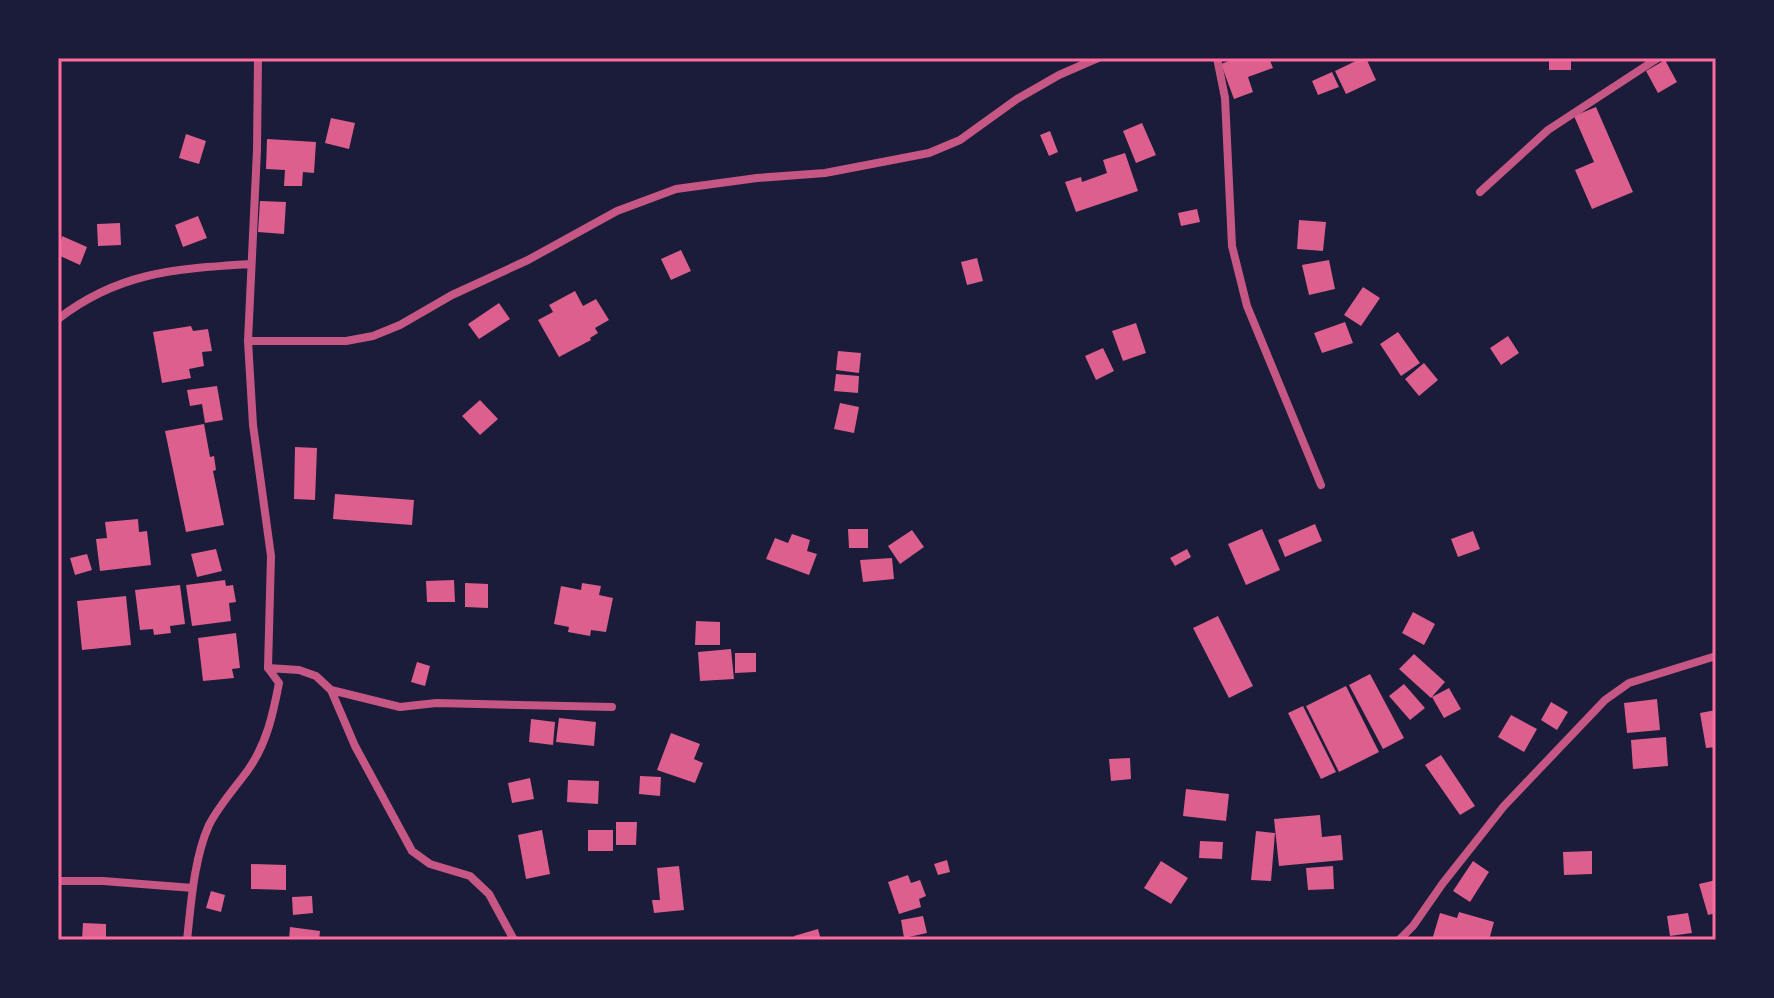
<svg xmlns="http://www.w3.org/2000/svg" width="1774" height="998" font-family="'Fira Sans Condensed',sans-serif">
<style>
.building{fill:#dd5f8e}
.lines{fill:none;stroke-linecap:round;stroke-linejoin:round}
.minor{stroke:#c65784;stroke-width:8}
.neatline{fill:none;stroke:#ff6b9d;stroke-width:3}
</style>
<rect width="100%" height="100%" fill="#1b1b3a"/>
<!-- building -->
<path class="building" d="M1237,58H1269L1273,68L1248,77L1253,92L1234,99L1221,64Z
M1362,58H1366L1376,80L1346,94L1335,71Z
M1549,58H1571V70H1549Z
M1665,60L1677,82L1658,93L1646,71Z
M1332,72L1339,87L1318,95L1312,81Z
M1596,107L1633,192L1592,209L1575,170L1594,162L1574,116Z
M331,118L355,123L349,149L325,143Z
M1142,123L1156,155L1136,163L1123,131Z
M1050,131L1058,152L1049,156L1040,135Z
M186,134L206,141L199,164L179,158Z
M267,139L316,142L314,173L303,172L302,186H284L285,170L266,169Z
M1125,153L1138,191L1076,212L1065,182L1081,177L1082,182L1107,173L1103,160Z
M260,201L286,202L284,234L258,232Z
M1197,209L1200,222L1181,226L1178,213Z
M198,216L207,238L183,247L175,225Z
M1299,220L1326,222L1323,251L1297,249Z
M120,223L121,245L98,246L97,224Z
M62,236L87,247L80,265L58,255Z
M681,250L691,271L671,280L661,259Z
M977,258L983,281L967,285L961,262Z
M1329,260L1335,289L1309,295L1302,265Z
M1363,287L1380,298L1361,326L1344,315Z
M575,291L583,306L596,299L609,320L595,328L598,333L590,338L591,340L559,357L538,320L553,312L549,305Z
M499,303L510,319L479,339L468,324Z
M1345,322L1353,343L1322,353L1314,333Z
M1136,323L1146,353L1123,361L1112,331Z
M191,326L193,331L208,329L212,351L202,352L204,366L189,369L191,378L162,383L153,332Z
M1398,332L1420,363L1401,376L1380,344Z
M1508,336L1519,353L1501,365L1490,348Z
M1103,348L1114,371L1096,380L1085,356Z
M838,351L861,353L859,373L836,370Z
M1424,363L1438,380L1419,396L1405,379Z
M836,374L859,376L858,393L834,391Z
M217,386L223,420L205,423L202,404L190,406L187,390Z
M480,400L498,419L480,435L462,416Z
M840,403L859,407L854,433L834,429Z
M204,424L210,457L214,456L216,470L213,471L224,525L186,532L165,431Z
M295,447L317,448L315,500L294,499Z
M335,494L414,500L412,525L333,519Z
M138,519L139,532L147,531L151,565L100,571L96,539L107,538L105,522Z
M1315,524L1322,541L1285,557L1278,540Z
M848,529H868V548H849Z
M1262,529L1280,570L1246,585L1228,544Z
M912,530L924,547L900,564L888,546Z
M1473,531L1480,549L1458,557L1451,539Z
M792,534L810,540L807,551L817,554L809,575L766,559L775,538L788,543Z
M216,549L222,571L197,577L191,554Z
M1187,549L1191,557L1175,566L1170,558Z
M87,554L92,570L75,575L70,558Z
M892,558L894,579L863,582L860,560Z
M225,580L226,586L233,585L236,602L229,603L231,621L192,626L186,585Z
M454,580L455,602H427L426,581Z
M465,583L488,584V608L465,607Z
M582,583L601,586L599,595L613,598L606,632L591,630L590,636L568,632L569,627L554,624L561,586L581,590Z
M180,585L185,624L170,626L171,633L154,635L153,629L140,630L135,590Z
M126,596L131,645L82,650L77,601Z
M1413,612L1435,624L1424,645L1402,633Z
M1218,616L1253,686L1229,698L1193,628Z
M696,621L720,622V645H695Z
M236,633L240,668L232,669L234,678L203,681L198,638Z
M731,649L734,679L700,681L698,652Z
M735,653H756V672L735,673Z
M1414,654L1445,682L1431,698L1399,669Z
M417,662L430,666L425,686L411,682Z
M1370,674L1404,738L1383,749L1349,685Z
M1404,684L1425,708L1410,720L1389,696Z
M1346,686L1379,752L1339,772L1306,706Z
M1449,688L1461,709L1444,718L1432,697Z
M1657,699L1660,730L1627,733L1624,703Z
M1551,702L1568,712L1557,730L1541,720Z
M1303,706L1336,772L1321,779L1288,713Z
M1716,710V747L1706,748L1700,713Z
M1511,715L1537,729L1524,752L1498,737Z
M559,718L596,722L594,746L556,742Z
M531,719L555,722L553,745L529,742Z
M671,733L700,744L694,759L703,763L695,783L657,770Z
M1666,737L1668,766L1633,769L1631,740Z
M1441,755L1475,806L1460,815L1425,765Z
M1130,758L1131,779L1111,781L1109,759Z
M640,776L661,777L660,796L639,794Z
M530,778L534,799L512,803L508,783Z
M568,780L599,781L598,804L567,802Z
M1186,789L1229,794L1226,821L1183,816Z
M1320,815L1322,837L1341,835L1343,860L1279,866L1274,819Z
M616,822H637L636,845H616Z
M542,830L550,874L526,879L518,835Z
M588,830H613V851H588Z
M1256,831L1275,833L1271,881L1251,880Z
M1200,841L1223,842L1222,859L1199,858Z
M1592,851V874L1564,875L1563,852Z
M947,860L950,872L938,875L934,864Z
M1161,861L1188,878L1171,904L1144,888Z
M1473,861L1489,872L1470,902L1453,891Z
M251,864L286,865V890L251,889Z
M679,866L684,910L654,913L652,900H660L657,868Z
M1333,866L1334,889L1308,890L1306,868Z
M908,875L911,883L920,880L926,896L919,899L921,907L899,914L888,882Z
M1716,880V913L1708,915L1699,884Z
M211,891L225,895L221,912L206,908Z
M312,896L313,913L293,915L292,897Z
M1459,912L1494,922L1489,940H1432L1440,913L1457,918Z
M1688,913L1692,933L1670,936L1667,916Z
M923,916L927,933L904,938L901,920Z
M83,923L106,924V940H82Z
M290,927L320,931L319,940H289Z
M818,929L821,940H796L794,936Z"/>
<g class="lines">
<!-- minor -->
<path class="minor" d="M1217,58L1225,98L1232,246L1247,306L1321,485
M1480,192L1548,130L1658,58
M58,319C120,271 177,269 251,264
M248,341H346L373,336L400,325L452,295L528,260L617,211L676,189L757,178L825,173L929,153L960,140L1017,99L1059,75L1098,58
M268,668L299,670L316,676L331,690L355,746L412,851L430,864L470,876L489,894L514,940
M331,690L400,707L436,703L612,707
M58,881H103L193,888
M187,940C191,904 194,858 209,825C220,804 235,788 248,770C267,743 273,714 279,683L268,668L271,556L253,425L248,341L257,150L258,58
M1399,940L1413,926L1443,883L1504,806L1605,700L1629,683L1716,656"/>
</g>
<!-- border -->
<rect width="1774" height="998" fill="none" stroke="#1b1b3a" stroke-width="120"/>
<rect x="60" y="60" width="1654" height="878" class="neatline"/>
</svg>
